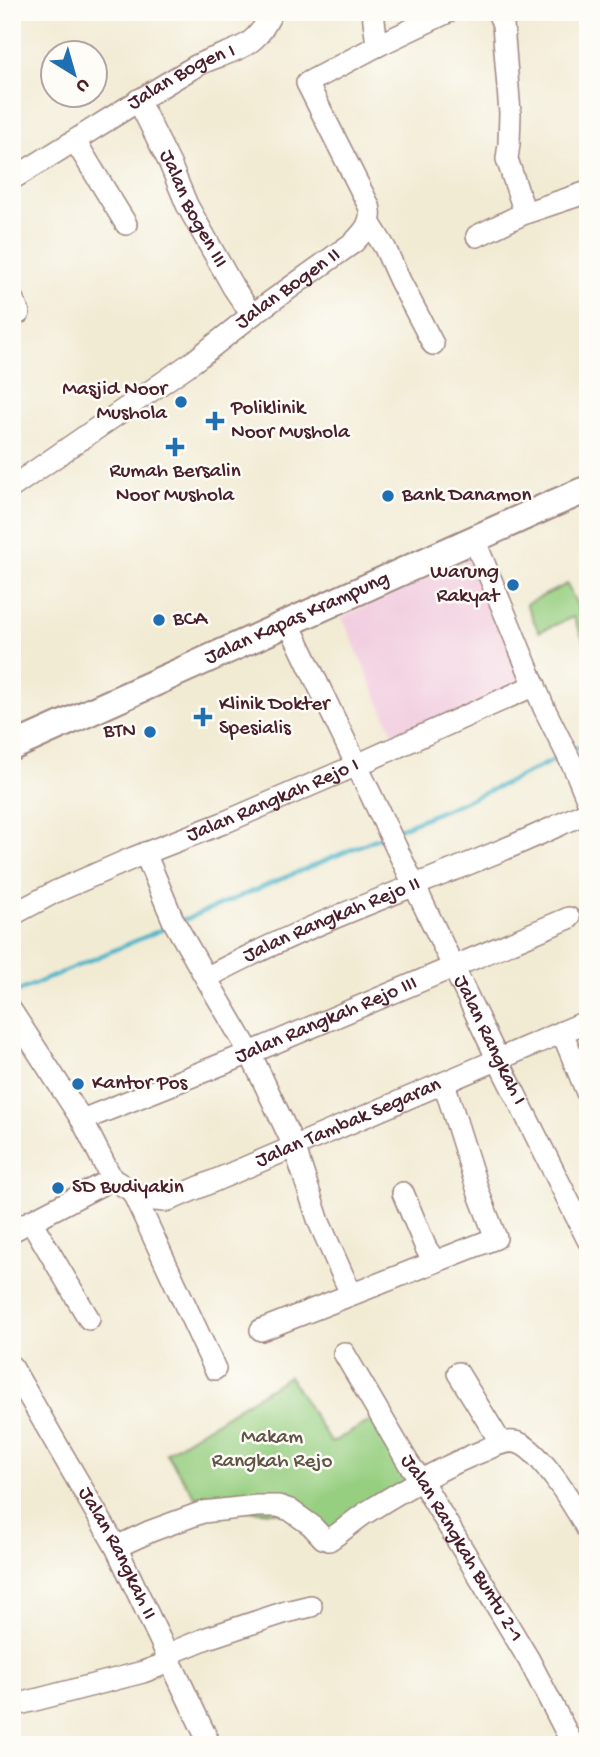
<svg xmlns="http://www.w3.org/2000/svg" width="600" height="1757" font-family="'Gochi Hand',sans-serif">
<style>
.built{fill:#f2cfe0}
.green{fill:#97cf81;stroke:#707756;stroke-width:2}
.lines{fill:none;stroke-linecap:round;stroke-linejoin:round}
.stream{stroke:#4ab4c8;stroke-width:4.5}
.minor-casing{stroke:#9e8580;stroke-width:24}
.major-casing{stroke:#9e8580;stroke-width:30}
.minor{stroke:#fff;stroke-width:21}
.major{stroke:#fff;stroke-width:26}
.poi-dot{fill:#1f6fb2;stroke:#fdfcf7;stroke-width:2.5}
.labels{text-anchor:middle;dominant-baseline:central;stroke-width:5;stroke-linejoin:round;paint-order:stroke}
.street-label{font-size:21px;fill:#4a1f2b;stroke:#fdfcf7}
.poi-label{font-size:21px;fill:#4a1f2b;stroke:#fdfcf7;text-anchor:start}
.park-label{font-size:21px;fill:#615445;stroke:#fdfcf7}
</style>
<rect width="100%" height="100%" fill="#fdfcf7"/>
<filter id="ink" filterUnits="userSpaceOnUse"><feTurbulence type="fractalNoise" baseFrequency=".0143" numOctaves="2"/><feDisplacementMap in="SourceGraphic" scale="14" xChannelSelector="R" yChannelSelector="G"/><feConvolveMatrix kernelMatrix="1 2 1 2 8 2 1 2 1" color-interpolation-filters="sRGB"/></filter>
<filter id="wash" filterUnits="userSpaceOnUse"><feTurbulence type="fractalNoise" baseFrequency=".00686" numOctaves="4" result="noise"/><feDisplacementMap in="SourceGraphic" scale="28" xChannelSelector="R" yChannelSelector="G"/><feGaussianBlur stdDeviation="1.57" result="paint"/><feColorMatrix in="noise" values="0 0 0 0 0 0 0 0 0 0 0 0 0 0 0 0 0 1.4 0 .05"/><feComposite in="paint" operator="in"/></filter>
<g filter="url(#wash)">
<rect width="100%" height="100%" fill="#f2ebd4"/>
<!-- built -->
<path class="built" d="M473,556L529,684L397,742L342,617Z"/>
<!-- green -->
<path class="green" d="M567,584L588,628V649L573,617L539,632L526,604Z
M289,1376L331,1443L374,1419L415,1477L326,1534L303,1514L202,1507L166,1453Z"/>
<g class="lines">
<!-- stream -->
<path class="stream" d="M573,750L588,743
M394,831L507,783L562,756
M182,921L383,836
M12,994L170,926"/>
</g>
</g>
<g filter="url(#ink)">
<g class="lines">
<!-- minor casing -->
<g class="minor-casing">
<g id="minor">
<path d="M373,12L377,46"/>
<path d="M498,12L503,25L510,113L509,144L507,159L525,213"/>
<path id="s1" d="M138,100L170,164L187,205L233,287L252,315"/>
<path d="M75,141L126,224"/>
<path id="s2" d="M12,179C74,142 134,102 196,66C213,56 234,54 250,42C261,34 266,23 272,12"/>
<path d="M369,222L385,248L400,281L433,344"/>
<path d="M477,236L525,213L588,192"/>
<path d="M12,298L19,313"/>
<path id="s3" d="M12,487L194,361L252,315L354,242C364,232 374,221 369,206L307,83L377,46L448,12"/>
<path d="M474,539L544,708L576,772L588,801"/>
<path id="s4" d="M289,624L498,1060L588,1240"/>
<path id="s5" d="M145,853L173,920L206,978C300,927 401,892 500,851C530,839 558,825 588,812"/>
<path id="s6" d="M12,915L55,892L133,858L223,823L357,765L535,685"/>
<path d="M206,978L250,1053L294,1146L319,1222L351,1294"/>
<path id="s7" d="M12,1012L82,1120L112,1179L145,1199L165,1201L174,1198L588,1021"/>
<path d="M562,1032L588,1095"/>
<path id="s8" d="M82,1120L250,1053L569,918"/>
<path d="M133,1193L215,1369"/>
<path d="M403,1193L426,1248L435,1261"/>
<path d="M31,1221L89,1319"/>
<path d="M12,1231L112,1179"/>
<path d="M261,1330L496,1238L479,1194L444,1083"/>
<path id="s9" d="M344,1353L409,1464L421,1480L529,1660L573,1745"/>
<path id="s10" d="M12,1367L116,1547L210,1745"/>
<path d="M458,1373L501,1443"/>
<path d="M116,1547L151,1531L203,1512L257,1506H278L290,1510L311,1525L323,1538L329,1540C342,1532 352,1522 364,1514C402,1490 441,1467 483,1451C493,1446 507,1439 519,1443C541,1451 577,1510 588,1531"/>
<path d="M166,1655L207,1638L286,1612L311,1606"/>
<path d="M12,1706L143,1672L170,1662"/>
</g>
</g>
<!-- major casing -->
<g class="major-casing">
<g id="major">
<path id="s11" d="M12,747L550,505L583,491H588"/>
</g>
</g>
<!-- minor -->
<use href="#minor" class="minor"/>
<!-- major -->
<use href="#major" class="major"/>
</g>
</g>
<!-- markers -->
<g class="poi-dot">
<circle cx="181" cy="402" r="7"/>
<path d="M211.5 410.5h7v7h7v7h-7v7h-7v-7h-7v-7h7z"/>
<path d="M171.5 436.5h7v7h7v7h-7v7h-7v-7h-7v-7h7z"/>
<circle cx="388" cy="496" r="7"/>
<circle cx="513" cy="585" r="7"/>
<circle cx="159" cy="620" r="7"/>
<path d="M199.5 706.5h7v7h7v7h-7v7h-7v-7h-7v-7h7z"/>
<circle cx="150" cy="732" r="7"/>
<circle cx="78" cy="1084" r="7"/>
<circle cx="58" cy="1188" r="7"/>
</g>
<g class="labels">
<!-- street labels -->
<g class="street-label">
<text stroke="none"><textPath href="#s2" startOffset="198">Jalan Bogen I</textPath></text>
<text stroke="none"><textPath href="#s1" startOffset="122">Jalan Bogen III</textPath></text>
<text stroke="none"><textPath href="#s3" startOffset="340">Jalan Bogen II</textPath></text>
<text stroke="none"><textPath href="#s11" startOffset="313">Jalan Kapas Krampung</textPath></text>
<text stroke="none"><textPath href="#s6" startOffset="285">Jalan Rangkah Rejo I</textPath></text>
<text stroke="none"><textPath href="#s5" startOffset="278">Jalan Rangkah Rejo II</textPath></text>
<text stroke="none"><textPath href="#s8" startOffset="264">Jalan Rangkah Rejo III</textPath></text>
<text stroke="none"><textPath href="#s4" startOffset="462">Jalan Rangkah I</textPath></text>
<text stroke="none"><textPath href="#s7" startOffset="453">Jalan Tambak Segaran</textPath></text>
<text stroke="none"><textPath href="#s9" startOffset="228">Jalan Rangkah Buntu 2-1</textPath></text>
<text stroke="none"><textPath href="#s10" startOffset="214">Jalan Rangkah II</textPath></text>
</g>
<!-- poi labels -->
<g class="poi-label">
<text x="167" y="390" text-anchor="end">Masjid Noor<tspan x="167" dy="24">Mushola</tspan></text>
<text x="231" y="409">Poliklinik<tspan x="231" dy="24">Noor Mushola</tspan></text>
<text x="175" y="472" text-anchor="middle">Rumah Bersalin<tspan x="175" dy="24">Noor Mushola</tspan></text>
<text x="402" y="496">Bank Danamon</text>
<text x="499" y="573" text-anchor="end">Warung<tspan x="499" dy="24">Rakyat</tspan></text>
<text x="173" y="620">BCA</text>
<text x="219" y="705">Klinik Dokter<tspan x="219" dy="24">Spesialis</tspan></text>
<text x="136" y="732" text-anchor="end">BTN</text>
<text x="92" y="1084">Kantor Pos</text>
<text x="72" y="1188">SD Budiyakin</text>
</g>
<!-- park labels -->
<g class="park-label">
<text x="272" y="1438">Makam<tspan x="272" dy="24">Rangkah Rejo</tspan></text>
</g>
</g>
<!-- margin -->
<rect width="600" height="1757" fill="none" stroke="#fdfcf7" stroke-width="42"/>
<!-- north arrow -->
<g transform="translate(74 74) rotate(143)"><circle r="33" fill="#fdfcf7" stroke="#b5a4a5" stroke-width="2"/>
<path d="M0-5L12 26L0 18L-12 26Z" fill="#1f6fb2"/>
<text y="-10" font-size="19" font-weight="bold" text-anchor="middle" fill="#4a1f2b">U</text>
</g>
</svg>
